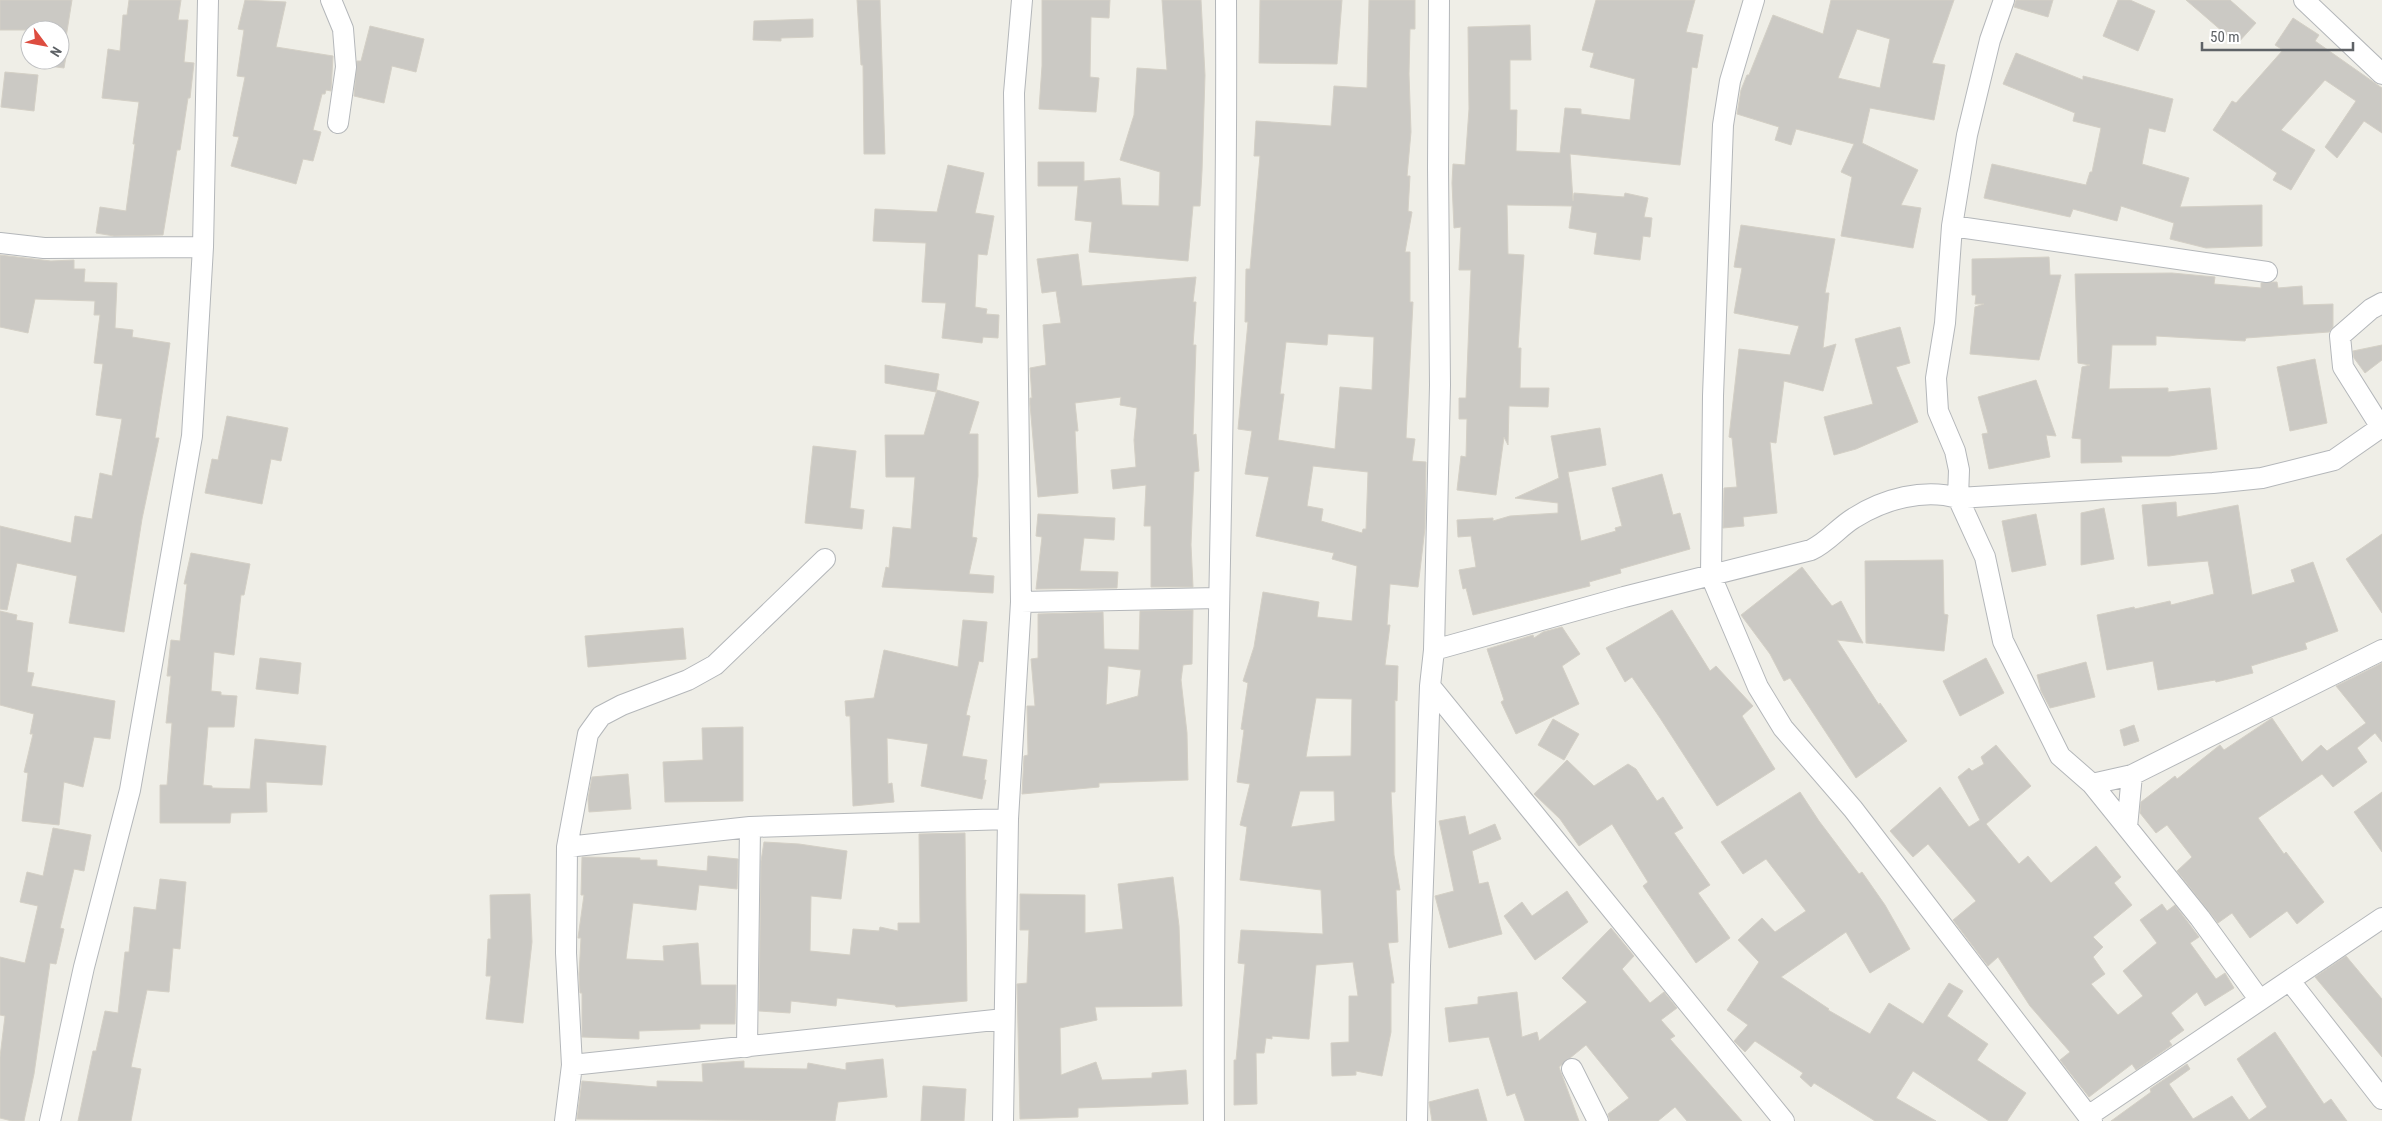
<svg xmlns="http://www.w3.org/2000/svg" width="2382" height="1121" font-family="'Roboto Condensed',sans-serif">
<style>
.building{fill:#cbc9c4;stroke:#d4d0c6;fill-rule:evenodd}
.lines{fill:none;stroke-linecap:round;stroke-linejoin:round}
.minor-casing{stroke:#b4b7ba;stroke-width:22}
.minor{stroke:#fff;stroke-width:20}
</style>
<rect width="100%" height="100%" fill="#efeee7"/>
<!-- building -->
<path class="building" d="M0,0H72L64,50L67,51L64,68L41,65L42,60H60V30H0Z
M129,0H181L178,20H188L184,62L194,63L190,98H188L180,150H177L163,235L114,236L96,233L100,207L126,211L135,144H133L139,102L102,98L108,49L120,51L123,15H127Z
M245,0L286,2L276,47L333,56L331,91L326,90L325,94H322L313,130L321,132L313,161L303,159L296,184L231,166L239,137L233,136L245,77L237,76L244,30L238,29Z
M857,0H880L885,154H864L863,65H861Z
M1042,0H1110L1109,18L1091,17L1090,77L1099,78L1096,112L1039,109L1042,66Z
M1162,0H1201L1205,75L1202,171L1200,206H1193L1188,261L1089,252L1092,222L1075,220L1078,186H1038V162H1084V181L1120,178L1122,205L1159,206L1160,172L1120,160L1134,115L1137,68L1167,70Z
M1260,0H1342L1337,64L1259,63Z
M1369,0H1415V29H1410L1409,74L1411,132L1407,176H1410L1408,211L1412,212L1405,252H1410V302H1413L1406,438L1415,439L1412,461L1426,462L1425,528L1418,587L1390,584L1387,625H1390L1385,665L1398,666L1397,701L1395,700V792H1391L1394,855L1400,890H1396L1398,942L1388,943L1394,983H1391V1032L1382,1076L1356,1071V1075L1332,1076L1331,1043L1349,1042V996H1358L1353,962L1316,965L1309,1039L1272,1036V1039L1266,1038L1264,1053H1256L1257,1104L1234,1105V1060H1236L1245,964L1238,963L1241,930L1323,934L1321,890L1240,880L1247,827L1240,825L1250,784L1237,782L1244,730L1241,729L1248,683L1243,681L1254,647L1263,592L1319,602L1317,617L1352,621L1357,566L1332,559L1334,553L1256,536L1269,477L1245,474L1252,431L1238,429L1248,322H1245L1246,269H1250L1260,156H1254L1256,121L1331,126L1334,86L1367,88ZM1328,334L1374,337L1372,390L1340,387L1335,449L1278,440L1284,394H1280L1286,342L1327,345ZM1313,466L1368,472L1366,529H1363L1362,533L1321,521L1323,509L1307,506ZM1316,698L1352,699L1351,756L1306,757ZM1300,791H1334L1335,821L1291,827Z
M1596,0H1695L1686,32L1703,35L1697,68L1692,67L1680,165L1570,154L1573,201L1574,193L1624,197L1625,193L1648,198L1644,217L1652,218L1650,237L1643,236L1640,260L1594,254L1597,233L1569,228L1572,206L1507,205L1508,254L1524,255L1518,348H1521L1520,388H1549L1548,407L1509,406L1508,445L1504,437L1496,495L1457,490L1461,456L1466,457L1467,419H1459V398H1466L1471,270H1459L1461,227L1454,228L1452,183L1453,164L1465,165L1469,109L1468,27L1530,25L1531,60H1510V110H1517L1516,151L1560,153L1565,108L1581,109V114L1630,120L1635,79L1590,67L1594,53L1582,50Z
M1831,0H1954L1932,63L1945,65L1934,120L1870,108L1862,143L1918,170L1901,205L1921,208L1913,248L1841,236L1852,177L1841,172L1854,144L1796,129L1791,145L1775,140L1779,127L1737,114L1741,90L1747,75H1749L1773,15L1823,34ZM1857,29L1890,39L1880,88L1838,78Z
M2016,0H2053L2048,17L2014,7Z
M2118,0H2130L2155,11L2138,51L2103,36Z
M2186,0H2230L2256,23L2237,44Z
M2293,18L2319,35L2315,41L2382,88V133L2364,121L2337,158L2325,147L2356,101L2325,80L2281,130L2315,150L2291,190L2273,180L2277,173L2213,130L2232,101L2236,103L2283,50L2275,45Z
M813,19V37L781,38V41L753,40L754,21Z
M370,26L424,39L416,72L392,66L384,103L354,96L357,61H361Z
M2016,53L2083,80V76L2173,99L2165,132L2149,128L2142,164L2189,178L2180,207L2262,205V246L2206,248L2170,239L2174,223L2121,206L2117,221L2073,209L2070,217L1984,198L1992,164L2086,185L2090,172H2092L2101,128L2073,121L2075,113L2003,84Z
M5,72L38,75L34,111L1,107Z
M948,165L984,173L975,213L994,216L987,255L978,254L975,307L987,309L986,314L999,315L998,338L983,337L982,343L942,338L946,303L922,302L926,243L873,241L875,209L937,212Z
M1741,225L1835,239L1825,293H1829L1823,348L1836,344L1823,391L1784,381L1776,443L1770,442L1777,513L1743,517L1744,526L1723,528L1724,488L1737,487L1732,438L1729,437L1739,349L1790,355L1799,326L1734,313L1742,268L1734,267Z
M1078,254L1082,286L1196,277L1193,302H1196L1193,345H1196L1193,435L1196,434L1199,471L1194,472L1191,545L1193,587H1151V526H1144L1146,485L1113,489L1111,470L1136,467L1134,440L1137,408L1120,405L1121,397L1075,403L1078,431H1075L1078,493L1038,497L1030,404V398H1032L1030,368L1046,365L1043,325L1061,323L1056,291L1042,293L1037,259Z
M0,255L51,261L74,260V269H85L84,282L117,283L115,328L133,330L132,337L170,343L155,438H159L142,519L124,632L69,623L77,576L17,563L7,610L0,609V526L71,543L75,516L92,519L100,473L112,476L122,419L96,415L103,364L94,363L100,315H94L95,301L35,299L28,333L0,327Z
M2049,257L2050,275H2061L2039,360L1970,354L1975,307L1984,304H1975L1976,295H1972V259Z
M2172,273L2215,277L2214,284L2261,288V283L2273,282H2277L2278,288L2302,286L2303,305L2333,304V327L2329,332L2246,338L2245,341L2156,336V345H2112L2109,389L2168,388V392L2210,388L2217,449L2169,456H2121L2122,462L2081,463V439L2072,438L2082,367L2090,365L2078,363L2075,274Z
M1900,327L1910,363L1896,367L1918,422L1856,449L1834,455L1824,417L1873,404L1855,339Z
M2382,345V360L2365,373L2354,358L2353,351Z
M2315,359L2327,423L2290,431L2277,367Z
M885,365L939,374L936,392L885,383Z
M2036,380L2056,436L2046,435L2050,457L1989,469L1982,434L1988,433L1978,397Z
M937,390L979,402L969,434H978V476L972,537L977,538L969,574L994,576L993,593L882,587L886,567L889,568L893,527L911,529L915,477H886L885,435H924Z
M227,416L288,428L281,461L271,459L262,504L205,493L212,459L218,460Z
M1600,428L1606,465L1568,472L1581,541L1616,531L1615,528L1622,526L1612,488L1662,474L1673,515L1680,513L1690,549L1620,569L1621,573L1589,582L1590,586L1473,615L1466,588L1463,589L1459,570L1476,567L1471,536L1458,537L1457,520L1493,518V521L1510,516L1558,513V503L1515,498L1559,478L1551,436Z
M813,446L856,451L850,508L864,510L862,529L805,523Z
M2176,502L2177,517L2238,505L2252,595L2295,582L2291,570L2313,562L2338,631L2305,643L2307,649L2251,666L2253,673L2216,682L2215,680L2158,690L2153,661L2107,670L2097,615L2134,607L2135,609L2170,601L2171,605L2214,594L2208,561L2148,566L2142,505Z
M2104,508L2114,559L2081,565V513Z
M1038,514L1115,518L1114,540L1084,538L1080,571L1118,572L1117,588L1036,589L1042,537L1036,536Z
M2036,514L2046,565L2012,572L2002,521Z
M2382,534V613L2346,559Z
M191,553L250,564L244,595H241L234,655L214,652L211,691L221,692V695L237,696L234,727H208L203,785L212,786V788L250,789L255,739L326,746L322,785L266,782L267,812L231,813L230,823H160V785H167L172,723H166L171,676H167L171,640L180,641L187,584H184Z
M1943,560L1944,614L1948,615L1944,651L1866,643L1865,561Z
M1802,567L1832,606L1841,601L1863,643L1837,640L1879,705L1880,703L1907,741L1856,778L1790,678L1784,681L1770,654L1741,615Z
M1193,610L1192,664L1183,665L1181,680L1187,733L1188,780L1099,783V787L1022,794L1024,756L1028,755L1027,706H1035L1031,659L1038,658V614L1103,612L1104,649L1139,650L1140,611ZM1108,666L1141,670L1138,696L1106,705Z
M1672,610L1710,671L1716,666L1753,706L1742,716L1775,769L1717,806L1660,718L1632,677L1625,682L1606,648Z
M0,611L17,615L16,620L33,623L27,672L34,673L31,686L115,701L110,739L94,737L83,787L64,782L59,825L22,821L28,773L24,772L33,734H30L34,714L0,705Z
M963,620L987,622L983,662L979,661L966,715L970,716L962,756L987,760L984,780H986L982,799L921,786L928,744L887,738L888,784L892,783L894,802L853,806L850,716H846L845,701L874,698L884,650L958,667Z
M1562,627L1580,654L1562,666L1579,704L1516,734L1501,702L1504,700L1487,649L1533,635L1534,638L1543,632Z
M683,628L686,659L588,667L585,636Z
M260,658L301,663L298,694L256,689Z
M1986,658L2004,693L1960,716L1943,681Z
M2086,662L2095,697L2050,708L2041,691L2037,675Z
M2382,663V742L2375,733L2357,748L2367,762L2333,787L2322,774L2258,818L2284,854L2286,852L2324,902L2297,924L2287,911L2250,938L2232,913L2218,923L2177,871L2192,857L2167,825L2156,833L2140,813L2141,802L2175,776L2177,779L2220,745L2224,750L2272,718L2302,762L2321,745L2327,751L2366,723L2336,686Z
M1553,719L1579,734L1564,760L1538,745Z
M2134,725L2139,741L2124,746L2120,730Z
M743,727V801L665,802L663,762L703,760L702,728Z
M1996,745L2031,786L1986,824L2019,864L2028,856L2051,883L2096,846L2121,877L2114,883L2132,905L2093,937L2103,947L2093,957L2105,974L2091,984L2118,1015L2143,996L2123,971L2157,943L2140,920L2162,904L2167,911L2175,905L2199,937L2190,943L2216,979L2225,973L2234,988L2205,1006L2197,992L2171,1013L2184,1030L2169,1041L2172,1045L2136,1070L2132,1064L2089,1097L2060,1060L2070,1052L2030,1006L1998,957L1988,966L1953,920L1976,901L1928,844L1913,857L1890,831L1940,787L1969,827L1980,820L1958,777L1969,768L1972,771L1984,764L1981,757Z
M1567,760L1594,786L1628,764L1636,769L1657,801L1663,797L1683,828L1674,833L1710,885L1698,893L1730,938L1696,963L1643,886L1648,882L1612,824L1579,846L1560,819L1534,794Z
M628,774L631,809L589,812L588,799L592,777Z
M1800,792L1819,821L1859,874L1862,872L1885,905L1910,949L1870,973L1846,932L1781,977L1829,1009L1828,1010L1870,1034L1889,1003L1923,1024L1949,983L1963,991L1947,1016L1988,1044L1977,1060L2026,1093L2007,1121H1989L1913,1071L1896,1098L1936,1121H1875L1814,1083L1811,1087L1800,1077L1803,1073L1755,1041L1745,1052L1734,1041L1748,1025L1727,1010L1759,962L1738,940L1762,918L1775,932L1806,911L1766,859L1743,874L1721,842Z
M2382,792V852L2354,812Z
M1465,816L1469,835L1495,824L1501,839L1472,851L1479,884L1488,882L1502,934L1449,948L1435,896L1454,891L1439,821Z
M53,828L91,835L84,871L74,869L60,928L64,929L56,964L50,963L34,1074L24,1121H12L0,1118V1057L5,1016L0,1015V957L25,963L38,906L20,902L27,872L43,876Z
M965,833L967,1001L896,1007L895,1005L837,998L836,1006L791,1001L790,1013L759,1011L761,861L764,842L799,844L847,851L841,899L811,896L810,951L850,955L853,929L879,931L880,927L898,931V923H920L919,834Z
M708,856L738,859L737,889L699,885L696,910L633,903L626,959L664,961L663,946L698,943L701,985H736L735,1024H700V1029L639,1031V1039L582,1037V993H580L579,974L581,938H578L584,895H581L582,857L640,858V860H657V866L707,871Z
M1173,877L1179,926L1182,1006L1095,1007L1097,1020L1060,1028L1061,1075L1096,1062L1102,1080L1152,1078V1073L1186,1070L1188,1104L1078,1108V1117L1020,1119L1017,984L1027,983L1029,930H1020V894L1085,895V933L1123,929L1118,884Z
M160,879L186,882L180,949L173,948L169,992L147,990L131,1067L141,1069L131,1121H78L93,1051H96L105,1011L118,1013L125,952H129L134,907L156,910Z
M1567,891L1588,922L1535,960L1504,916L1522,902L1532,916Z
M530,894L532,942L523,1023L486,1019L491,976H486L488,939H491L490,895Z
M1611,928L1634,956L1622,969L1650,1003L1664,992L1677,1008L1661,1020L1675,1036L1670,1039L1742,1121H1687L1675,1107L1658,1121H1610L1608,1114L1629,1098L1586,1045L1559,1067L1579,1121H1525L1515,1093L1507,1096L1489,1037L1449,1042L1445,1008L1478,1004V997L1517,992L1522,1037L1537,1032L1539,1041L1587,1002L1562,978Z
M2346,956L2382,999V1057L2315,977Z
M2275,1032L2324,1104L2331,1099L2347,1121H2111L2151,1092L2150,1089L2187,1064L2190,1069L2169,1084L2193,1119L2232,1096L2249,1120L2267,1107L2237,1059Z
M883,1059L887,1097L838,1102L835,1121L577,1119L582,1081L657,1087V1081L703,1082L702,1064L744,1061V1068L807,1069L808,1063L846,1070V1063Z
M923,1086L966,1089L964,1121H921Z
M1478,1089L1487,1121H1432L1429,1102Z"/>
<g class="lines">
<!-- minor casing -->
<g class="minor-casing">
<path id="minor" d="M331,0L343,29L346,67L338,123
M1754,0L1730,81L1723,125L1713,396L1711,576L1758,687L1783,728L1853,809L2092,1121
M2004,0L1990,40L1967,135L1952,226L1945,323L1936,378L1938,411L1955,451L1959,470L1958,498L1985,557L2003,641L2060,756L2092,784L2200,918L2259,999
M2304,0L2382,74
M1952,226L2267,272
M0,243L44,248L203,247
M2382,303L2371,309L2340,336L2343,367L2382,429
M1021,602L1218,598
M1434,650L1624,597L1811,550C1828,542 1839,527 1854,518C1884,499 1924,488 1958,498L2213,483L2262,478L2334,460L2380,428
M1430,686L1784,1121
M2092,784L2132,775L2382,650
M2127,827L2132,775
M567,847L750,827L1008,819
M2290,981L2382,1099
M747,1047L750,827
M572,1065L1004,1019
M1572,1069L1598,1121
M2088,1116L2382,918
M50,1121L84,967L130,790L192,436L203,247L208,0
M565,1121L572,1065L566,953L567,847L588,734L601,716L622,705L688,680L715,665L825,559
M1003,1121L1008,819L1021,602L1014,93L1022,0
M1214,1121C1212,747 1228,374 1226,0
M1417,1121L1420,966L1430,686L1434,650L1440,385L1438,168L1439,0"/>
</g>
<!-- minor -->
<use href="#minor" class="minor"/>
</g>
<!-- north arrow -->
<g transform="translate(45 45) rotate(122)"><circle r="24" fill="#ffffff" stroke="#bfc0c2"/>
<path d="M0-4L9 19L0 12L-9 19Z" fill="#dd4d40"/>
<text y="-8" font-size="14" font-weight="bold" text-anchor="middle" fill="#5e6266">N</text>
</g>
<!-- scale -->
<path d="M2202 42v8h151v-8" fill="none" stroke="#5e6266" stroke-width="2.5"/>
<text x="2210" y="42" font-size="15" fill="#5e6266" stroke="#ffffff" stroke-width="4" paint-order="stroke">50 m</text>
</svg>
